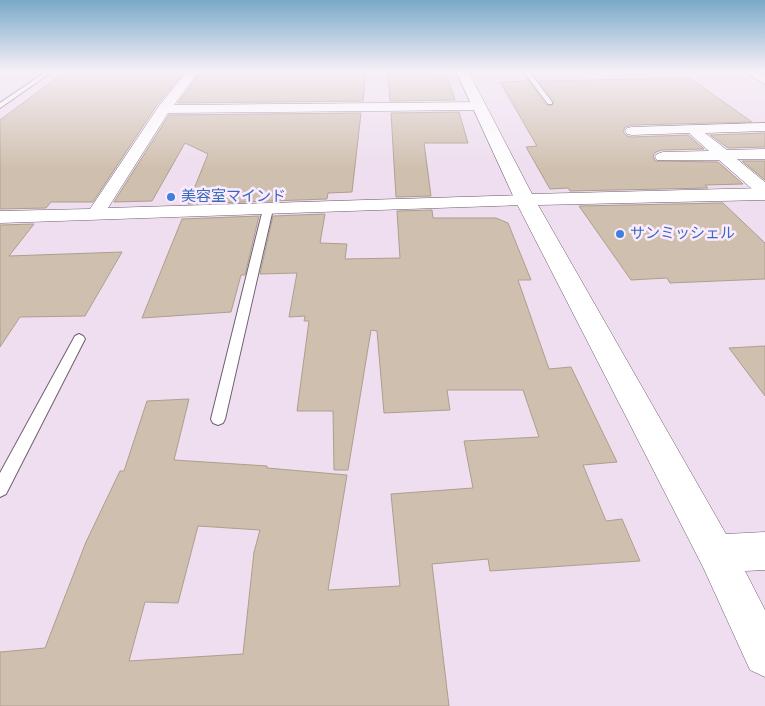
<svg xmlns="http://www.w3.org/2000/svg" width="765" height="706" font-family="Overpass,'Noto Sans JP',sans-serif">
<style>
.building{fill:#cfbfae;stroke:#ae9e8e;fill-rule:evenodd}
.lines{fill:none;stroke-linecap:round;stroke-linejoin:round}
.service-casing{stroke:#6e5f6f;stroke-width:2}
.minor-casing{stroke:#6e5f6f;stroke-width:1}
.tertiary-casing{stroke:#6e5f6f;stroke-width:1}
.service{fill:#fff;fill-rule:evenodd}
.minor{fill:#fff;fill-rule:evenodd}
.tertiary{fill:#fff;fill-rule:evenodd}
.shop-dot{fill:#3f7fe0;stroke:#fcebfd;stroke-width:2}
.labels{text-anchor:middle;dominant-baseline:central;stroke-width:5;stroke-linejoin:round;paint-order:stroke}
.far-shop-label{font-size:15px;fill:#366cbe;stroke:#fcebfd;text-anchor:start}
</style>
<rect width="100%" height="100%" fill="#eedeef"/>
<!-- building -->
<path class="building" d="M127,71H175L174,73H183L157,105L93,202H51L46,208L0,209V120L62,74L125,73Z
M253,71H366L363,101L178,103L200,73H252Z
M388,71H432L431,75H447L455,100L390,101Z
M690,78L752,122L632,125L625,127L623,132L627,136L632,137L688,135L704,149L662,150L656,152L653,156L655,161L718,162L743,184L705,185L708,188L570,191L568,188L550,189L526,147L537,146L500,82L529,81L546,105L552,106L554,101L539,81Z
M459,112L468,143H424L431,196L396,197L391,113Z
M361,113L352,192L328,193L327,199L188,204L208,154L185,143L152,201L114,202L169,115Z
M765,133V147L728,148L710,135Z
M742,161H765V180Z
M723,203L765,243V279L670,283L667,278L631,280L579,206Z
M432,210L433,218H496L508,223L531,280H518L549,369L571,367L617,462L583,465L606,521L622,519L640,561L490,571L488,559L432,564L449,706H0V652L45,648L86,542L120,471H124L147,401L189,399L174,460L267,466V468L347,475L328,590L400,586L391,494L473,488L464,441L539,437L523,390H447L450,410L384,413L377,331L371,330L348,470H334L333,411H297L309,321H304L305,316L289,317L297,273L260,274L273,216L325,214L320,243L347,244L345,259L400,258L397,211ZM198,526L260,530L254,552L243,654L129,661L145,602L178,603Z
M259,216L245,275H241L231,312L142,318L182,219Z
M34,224L9,256L122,252L85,316L20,317L0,347V225Z
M765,346V396L729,348Z"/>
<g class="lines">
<!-- service casing -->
<g class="service-casing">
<path id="service" d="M47,71H53L0,108V103Z
M523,71H529L552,102V104H548Z
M268,206L273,209L225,419L223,423L218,425L213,423L211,419L263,209Z
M79,334L83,336L85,339L6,494L0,497V473L75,336Z"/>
</g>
<!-- minor casing -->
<g class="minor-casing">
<path id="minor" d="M187,71H199L174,105L479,102L486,106L479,110L168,113L108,208L525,195L531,196L534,200L531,204L525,205L0,223V211L90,209L159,106Z
M765,123V131L705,133L727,150L765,149V159H737L765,182V196L759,195L719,160H657L655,157L657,154L663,152L709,151L689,133L632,135L627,134L625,131L627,128L632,127Z"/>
</g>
<!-- tertiary casing -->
<g class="tertiary-casing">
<path id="tertiary" d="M456,71H468L532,194L765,188V200L538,205L726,534L765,532V570L745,571L765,610V677L750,670L703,567L515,200Z
M743,71H758L765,75V84Z"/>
</g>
<!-- service -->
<use href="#service" class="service"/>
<!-- minor -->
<use href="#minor" class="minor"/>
<!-- tertiary -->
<use href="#tertiary" class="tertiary"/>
</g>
<!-- sky -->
<linearGradient id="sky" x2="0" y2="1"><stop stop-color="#79a9c8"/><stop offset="0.42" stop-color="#f7f0f8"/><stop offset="1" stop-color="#f7f0f8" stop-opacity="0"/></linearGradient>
<rect width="765" height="169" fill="url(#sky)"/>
<!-- markers -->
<g class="shop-dot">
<circle cx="171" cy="197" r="5"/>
<circle cx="620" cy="234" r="5"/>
</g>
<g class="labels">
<!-- far-shop labels -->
<g class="far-shop-label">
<text x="181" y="197">美容室マインド</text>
<text x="630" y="234">サンミッシェル</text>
</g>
</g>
</svg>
